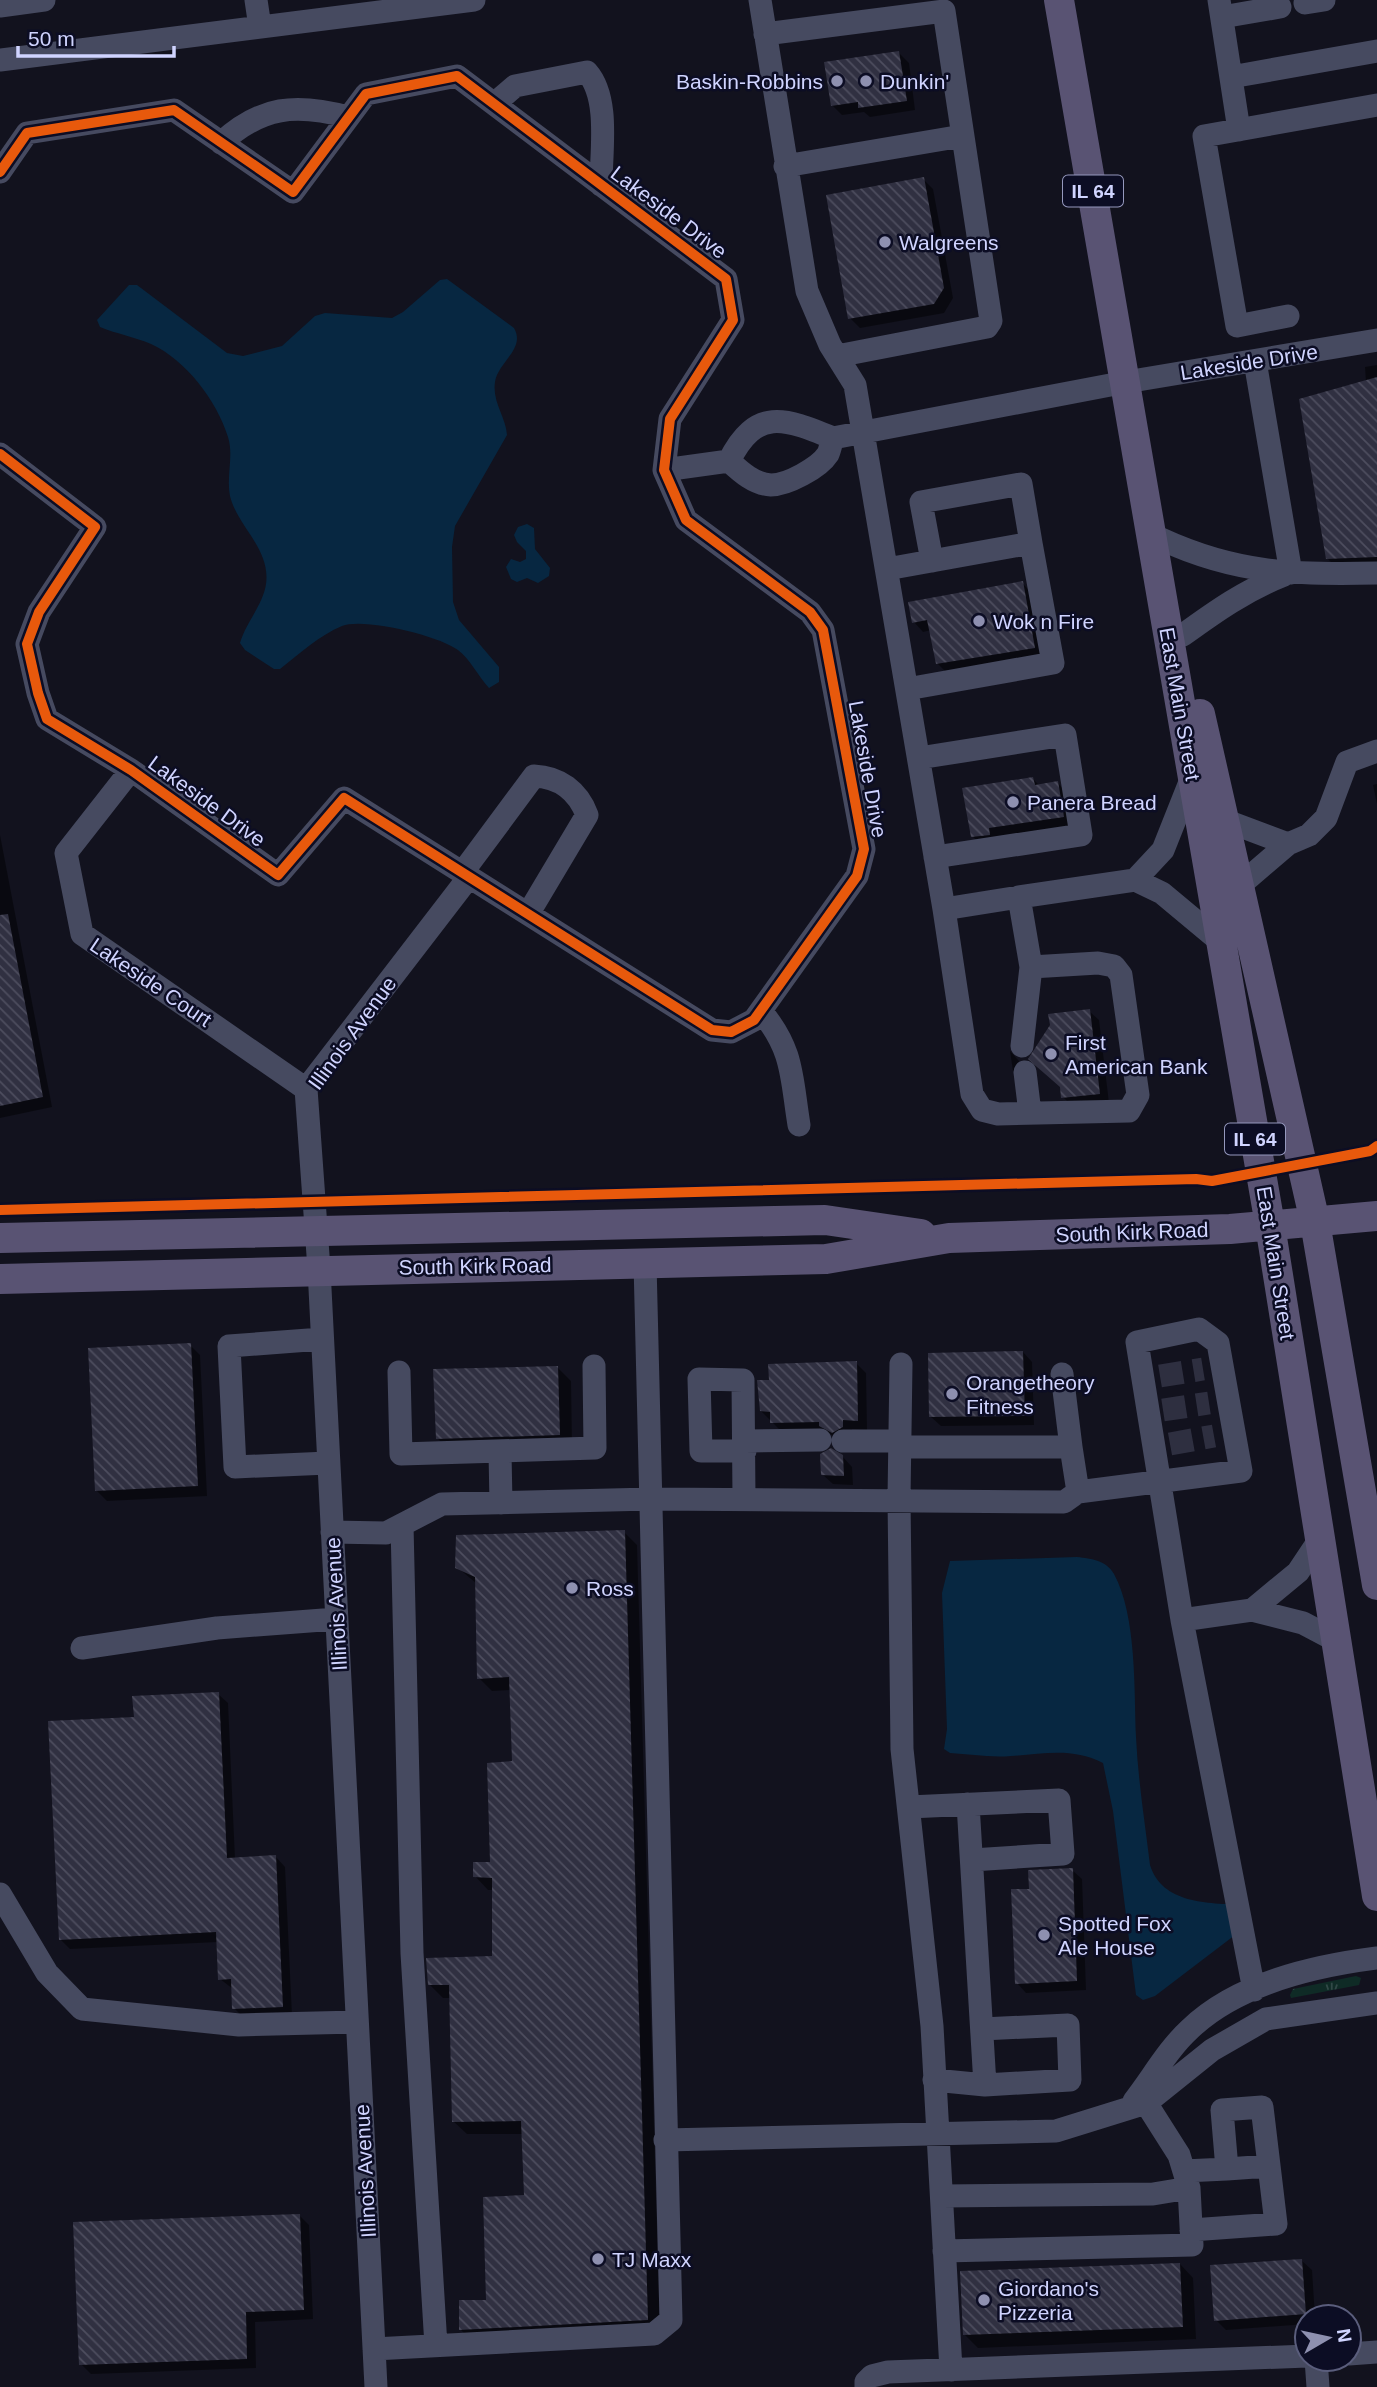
<svg xmlns="http://www.w3.org/2000/svg" width="1377" height="2387" font-family="Arial,sans-serif">
<style>
.grass{fill:url(#grass-tufts)}
.water{fill:#072741}
.shadow{fill:#0007}
.building{fill:url(#building-back-hatch)}
.lines{fill:none;stroke-linecap:round;stroke-linejoin:round}
.minor-tunnel{stroke:#2e2f40;stroke-width:23;stroke-dasharray:23 11;stroke-linecap:butt}
.minor{stroke:#464a60;stroke-width:23}
.major{stroke:#595373;stroke-width:30}
.cycleway-casing{stroke:#0c0d24;stroke-width:15}
.cycleway{stroke:#e8590c;stroke-width:10}
.poi-dot{fill:#8e90b0;stroke:#0c0d24;stroke-width:2.5}
.labels{text-anchor:middle;dominant-baseline:central;stroke-width:5;stroke-linejoin:round;paint-order:stroke}
.shield{fill:#0c0d24;stroke:#9598bd;stroke-width:2}
.shield-label{font-size:19px;font-weight:bold;fill:#d0d4ff}
.poi-label{font-size:21px;fill:#d0d4ff;stroke:#0c0d24;text-anchor:start}
.street-label{font-size:21px;fill:#d0d4ff;stroke:#0c0d24}
</style>
<defs>
<pattern id="grass-tufts" width="24" height="20" patternUnits="userSpaceOnUse" patternTransform="scale(1.75)"><rect width="24" height="20" fill="#0f2b26"/><path d="M3 7l-1-3M5 7V3M7 7l1-3M15 17l-1-3M17 17v-4M19 17l1-3" fill="none" stroke="#314947"/></pattern>
<pattern id="building-back-hatch" width="6" height="6" patternUnits="userSpaceOnUse" patternTransform="scale(1.75)"><rect width="6" height="6" fill="#303041"/><path d="M-1 5l2 2M0 0l6 6M5-1l2 2" fill="none" stroke="#4d4d5e"/></pattern>
</defs>
<rect width="100%" height="100%" fill="#12121e"/>
<!-- grass -->
<path class="grass" d="M1356,1976L1361,1978L1359,1985L1291,1998L1290,1995L1293,1989Z"/>
<!-- water -->
<path class="water" d="M447,279L514,328C526,349 498,362 495,382C492,402 506,417 507,435L455,526L452,547L453,602L459,620L499,667V682L489,688C478,676 470,659 458,650C440,636 363,617 342,626C320,635 299,654 280,669H274L245,650L240,643C246,622 263,605 266,584C271,549 237,526 230,496C226,476 234,456 228,437C217,401 186,360 151,344C135,337 117,334 100,327L97,320L129,285H137L227,353L243,356L282,346L315,316L325,313L392,318L403,312L440,280Z
M527,524L534,528L535,549L550,568L549,576L538,583L527,578L517,582L511,579L506,567L511,559L520,562L526,559V551L517,542L514,535L518,527Z
M1077,1557C1092,1559 1106,1560 1114,1574C1137,1616 1134,1691 1136,1737C1138,1780 1145,1823 1150,1865C1162,1904 1208,1903 1243,1905L1239,1932L1155,1996L1143,2000L1136,1995L1113,1811L1103,1763C1072,1747 1044,1754 1011,1756C991,1758 970,1754 950,1753L944,1749L947,1729L942,1593L950,1561Z"/>
<!-- shadow -->
<path class="shadow" d="M899,53L909,63L915,110L870,117L864,112L842,115L832,105Z
M923,179L933,189L953,298L944,313L860,328L850,318Z
M1377,365V568L1338,569L1328,559L1366,382L1365,367Z
M1022,583L1032,593L1044,658L947,673L937,663L931,630L923,632L914,622Z
M1033,779L1040,786L1058,783L1067,793L1073,826L983,846L973,837Z
M1377,784V804L1373,785Z
M0,835L52,1107L0,1118Z
M1089,1011L1099,1020L1109,1103L1073,1107L1063,1097Z
M1010,1051L1028,1071L1022,1080L1013,1071Z
M190,1345L200,1355L207,1496L107,1501L97,1491Z
M1023,1352L1032,1362L1034,1425L941,1426L931,1417Z
M856,1363L866,1373L867,1430L852,1429V1437L843,1442L827,1432H782L761,1411L771,1382Z
M558,1368L571,1381L572,1448L451,1451L437,1438Z
M842,1456L852,1467L853,1485L833,1484L823,1475Z
M624,1532L637,1545L660,2333L474,2343L461,2330L488,2301L526,2197L523,2134H467L453,2121L451,1998H443L430,1985L494,1958L493,1890H488L475,1876L492,1863L514,1762L511,1690L492,1691L479,1678L477,1584L457,1567Z
M218,1694L228,1703L235,1859L276,1857L285,1867L292,2016L244,2018L234,2008L233,1989L220,1979L218,1942L70,1949L60,1939L135,1719Z
M1072,1870L1082,1879L1086,1990L1026,1993L1017,1983L1031,1891Z
M300,2216L309,2225L313,2319L255,2322L256,2368L91,2374L81,2364Z
M1302,2261L1312,2270L1315,2317H1307V2324L1226,2330L1216,2320Z
M1180,2264L1193,2278L1196,2339L978,2348L965,2335Z"/>
<!-- building -->
<path class="building" d="M899,51L907,101L858,108V102L831,106L824,62Z
M924,177L944,288L934,304L848,319L826,195Z
M1377,377V557L1326,559L1299,399Z
M1023,581L1035,648L936,664L927,620L912,623L908,602Z
M1033,777L1035,785L1058,781L1064,817L989,828L990,835L971,837L962,788Z
M8,914L43,1097L0,1106V915Z
M1090,1009L1100,1094L1061,1098L1060,1087L1028,1059L1050,1025L1048,1014Z
M191,1343L198,1486L95,1491L88,1348Z
M1023,1351L1025,1416L929,1417L928,1353Z
M857,1361L858,1421L843,1420V1427L832,1433L819,1426V1422L770,1423V1412L760,1411L757,1380H769L768,1364Z
M558,1366L560,1435L436,1439L433,1369Z
M831,1448L843,1455L844,1476L821,1475L820,1454Z
M625,1530L648,2320L459,2330V2300H486L483,2197L524,2195L521,2121L452,2122L449,1985H428L426,1958L492,1956V1878L473,1877V1862H490L487,1763L512,1761L509,1677L477,1679L475,1577L455,1568L456,1535Z
M219,1692L227,1858L276,1855L283,2007L232,2009L231,1979L218,1980L216,1932L59,1940L48,1721L134,1717L132,1696Z
M1073,1868L1077,1981L1015,1984L1011,1889H1029L1028,1870Z
M300,2214L304,2310L246,2312L247,2359L79,2365L73,2222Z
M1302,2259L1306,2314L1214,2321L1210,2265Z
M1180,2263L1183,2327L963,2335L960,2271Z"/>
<g class="lines">
<!-- minor-tunnel -->
<path class="minor-tunnel" d="M1160,1376L1203,1369
M1163,1410L1209,1403
M1170,1444L1214,1436"/>
<!-- minor -->
<path class="minor" d="M256,0L260,27
M760,0L807,291L830,345L855,385L944,909L972,1094L982,1110L998,1114L1129,1111L1138,1095L1121,975L1114,966L1098,963L1031,967L1019,897L944,909
M1219,0L1239,130
M1305,3L1324,0
M0,6L44,0
M1222,17L1280,7
M765,34L944,11L991,321L987,327L837,356
M0,60L474,0
M1231,77L1377,51
M494,104L515,86L587,72C610,98 601,151 601,185
M221,143C261,106 296,103 348,117
M785,166L962,136
M0,172L27,133L174,110L293,192L366,94L457,76L726,279L733,320L670,419L664,470L686,520L810,612L823,630L864,849L857,876L754,1020L731,1032L712,1030L344,798L278,875L131,770L47,719L38,693L27,644L39,612L95,527L0,454
M1288,316L1237,326L1204,136L1377,105
M1255,361L1291,573
M729,461C756,407 784,418 833,438L1126,382L1377,340
M664,470L729,461C741,472 754,484 771,485C787,485 819,468 828,454C830,450 831,443 833,438
M1161,539C1237,574 1295,575 1377,573
M887,569L1031,543L1021,484L921,502L932,561
M1183,635C1216,611 1246,590 1284,575
M907,689L1053,663L1031,543
M919,758L1065,735L1081,835L935,857
M131,770L66,853L82,934L306,1089
M1224,820L1288,844
M462,873L534,776C559,777 578,791 587,815L528,914
M1135,880L1163,850L1192,777
M1239,886L1288,844L1309,835L1326,818L1347,762L1377,751
M1019,897L1135,880L1162,893L1222,943
M761,1011C794,1051 791,1076 799,1125
M1022,1046L1031,967
M1025,1072L1030,1113
M322,1339L229,1346L235,1467L328,1463
M901,1364L899,1498L902,1749L932,2026L951,2370
M399,1372L401,1454L595,1448L594,1366
M1062,1374L1071,1447
M745,1441L820,1440
M843,1441H900
M500,1453L501,1503
M1078,1492L1241,1471L1218,1343L1199,1329L1137,1342L1182,1620L1252,1610
M744,1499L743,1380L699,1379L701,1451H745
M402,1525L412,1953L436,2346
M332,1532L386,1533L442,1504L651,1499L1064,1502L1078,1492L1071,1447H900
M1320,1539L1298,1572L1252,1610L1303,1623L1337,1641
M1182,1620L1254,1990
M82,1648L217,1628L336,1619
M909,1807L1059,1800L1063,1854L972,1860
M0,1894L47,1973L82,2009L239,2025L357,2022
M982,2029L1068,2025L1070,2080L985,2085
M934,2080L985,2085L968,1804
M1134,2101C1152,2078 1168,2049 1190,2029C1238,1983 1314,1966 1377,1958
M665,2140L1056,2131L1146,2103L1212,2050L1266,2019L1377,2003
M1227,2169L1269,2166
M1184,2171L1227,2169L1222,2110L1262,2107L1276,2224L1191,2230
M942,2196L1153,2194L1189,2188
M944,2251L1192,2245L1189,2188L1179,2155L1146,2103
M374,2349L654,2334L671,2320L645,1263
M1349,2354L1377,2352
M1316,2359L1318,2387
M376,2387L319,1269L306,1089L469,877
M866,2387V2382L872,2376L888,2372L1307,2356"/>
<!-- major -->
<path class="major" d="M1059,0L1270,1225L1377,1896
M1200,714L1315,1222L1377,1585
M0,1238L825,1220L921,1234
M0,1279L826,1259L949,1238L1230,1229L1377,1216"/>
<!-- cycleway casing -->
<g class="cycleway-casing">
<path id="cycleway" d="M0,172L27,133L174,110L293,192L366,94L457,76L726,279L733,320L670,419L664,470L686,520L810,612L823,630L864,849L857,876L754,1020L731,1032L712,1030L344,798L278,875L131,770L47,719L38,693L27,644L39,612L95,527L0,454
M0,1210L1196,1179L1212,1181L1370,1151L1377,1146"/>
</g>
<!-- cycleway -->
<use href="#cycleway" class="cycleway"/>
</g>
<!-- markers -->
<g class="poi-dot">
<circle cx="837" cy="81" r="7"/>
<circle cx="866" cy="81" r="7"/>
<circle cx="885" cy="242" r="7"/>
<circle cx="979" cy="621" r="7"/>
<circle cx="1013" cy="802" r="7"/>
<circle cx="1051" cy="1054" r="7"/>
<circle cx="952" cy="1394" r="7"/>
<circle cx="572" cy="1588" r="7"/>
<circle cx="1044" cy="1935" r="7"/>
<circle cx="598" cy="2259" r="7"/>
<circle cx="984" cy="2300" r="7"/>
</g>
<g class="labels">
<!-- shield labels -->
<g class="shield">
<rect x="1063" y="175.5" width="60" height="31" rx="5"/>
<rect x="1225" y="1123.5" width="60" height="31" rx="5"/>
</g>
<g class="shield-label">
<text x="1093" y="191">IL 64</text>
<text x="1255" y="1139">IL 64</text>
</g>
<!-- poi labels -->
<g class="poi-label">
<text x="823" y="81" text-anchor="end">Baskin-Robbins</text>
<text x="880" y="81">Dunkin'</text>
<text x="899" y="242">Walgreens</text>
<text x="993" y="621">Wok n Fire</text>
<text x="1027" y="802">Panera Bread</text>
<text x="1065" y="1042">First<tspan x="1065" dy="24">American Bank</tspan></text>
<text x="966" y="1382">Orangetheory<tspan x="966" dy="24">Fitness</tspan></text>
<text x="586" y="1588">Ross</text>
<text x="1058" y="1923">Spotted Fox<tspan x="1058" dy="24">Ale House</tspan></text>
<text x="612" y="2259">TJ Maxx</text>
<text x="998" y="2288">Giordano's<tspan x="998" dy="24">Pizzeria</tspan></text>
</g>
<!-- street labels -->
<g class="street-label">
<text transform="translate(669 212) rotate(37)">Lakeside Drive</text>
<text transform="translate(1249 362) rotate(-9)">Lakeside Drive</text>
<text transform="translate(1180 704) rotate(80)">East Main Street</text>
<text transform="translate(868 769) rotate(80)">Lakeside Drive</text>
<text transform="translate(207 801) rotate(36)">Lakeside Drive</text>
<text transform="translate(151 982) rotate(34)">Lakeside Court</text>
<text transform="translate(352 1033) rotate(-54)">Illinois Avenue</text>
<text transform="translate(1132 1232) rotate(-2)">South Kirk Road</text>
<text transform="translate(1276 1263) rotate(81)">East Main Street</text>
<text transform="translate(475 1266) rotate(-1)">South Kirk Road</text>
<text transform="translate(336 1604) rotate(-93)">Illinois Avenue</text>
<text transform="translate(365 2171) rotate(-93)">Illinois Avenue</text>
</g>
</g>
<!-- north arrow -->
<g transform="translate(1328 2338) rotate(81)"><circle r="33" fill="#0c0d24" stroke="#5a5d7c" stroke-width="2"/>
<path d="M0-5L12 26L0 18L-12 26Z" fill="#8e90b0"/>
<text y="-10" font-size="19" font-weight="bold" text-anchor="middle" fill="#d0d4ff">N</text>
</g>
<!-- scale -->
<path d="M18 46v10h156v-10" fill="none" stroke="#d0d4ff" stroke-width="3.5"/>
<text x="28" y="46" font-size="21" fill="#d0d4ff" stroke="#0c0d24" stroke-width="5" paint-order="stroke">50 m</text>
</svg>
